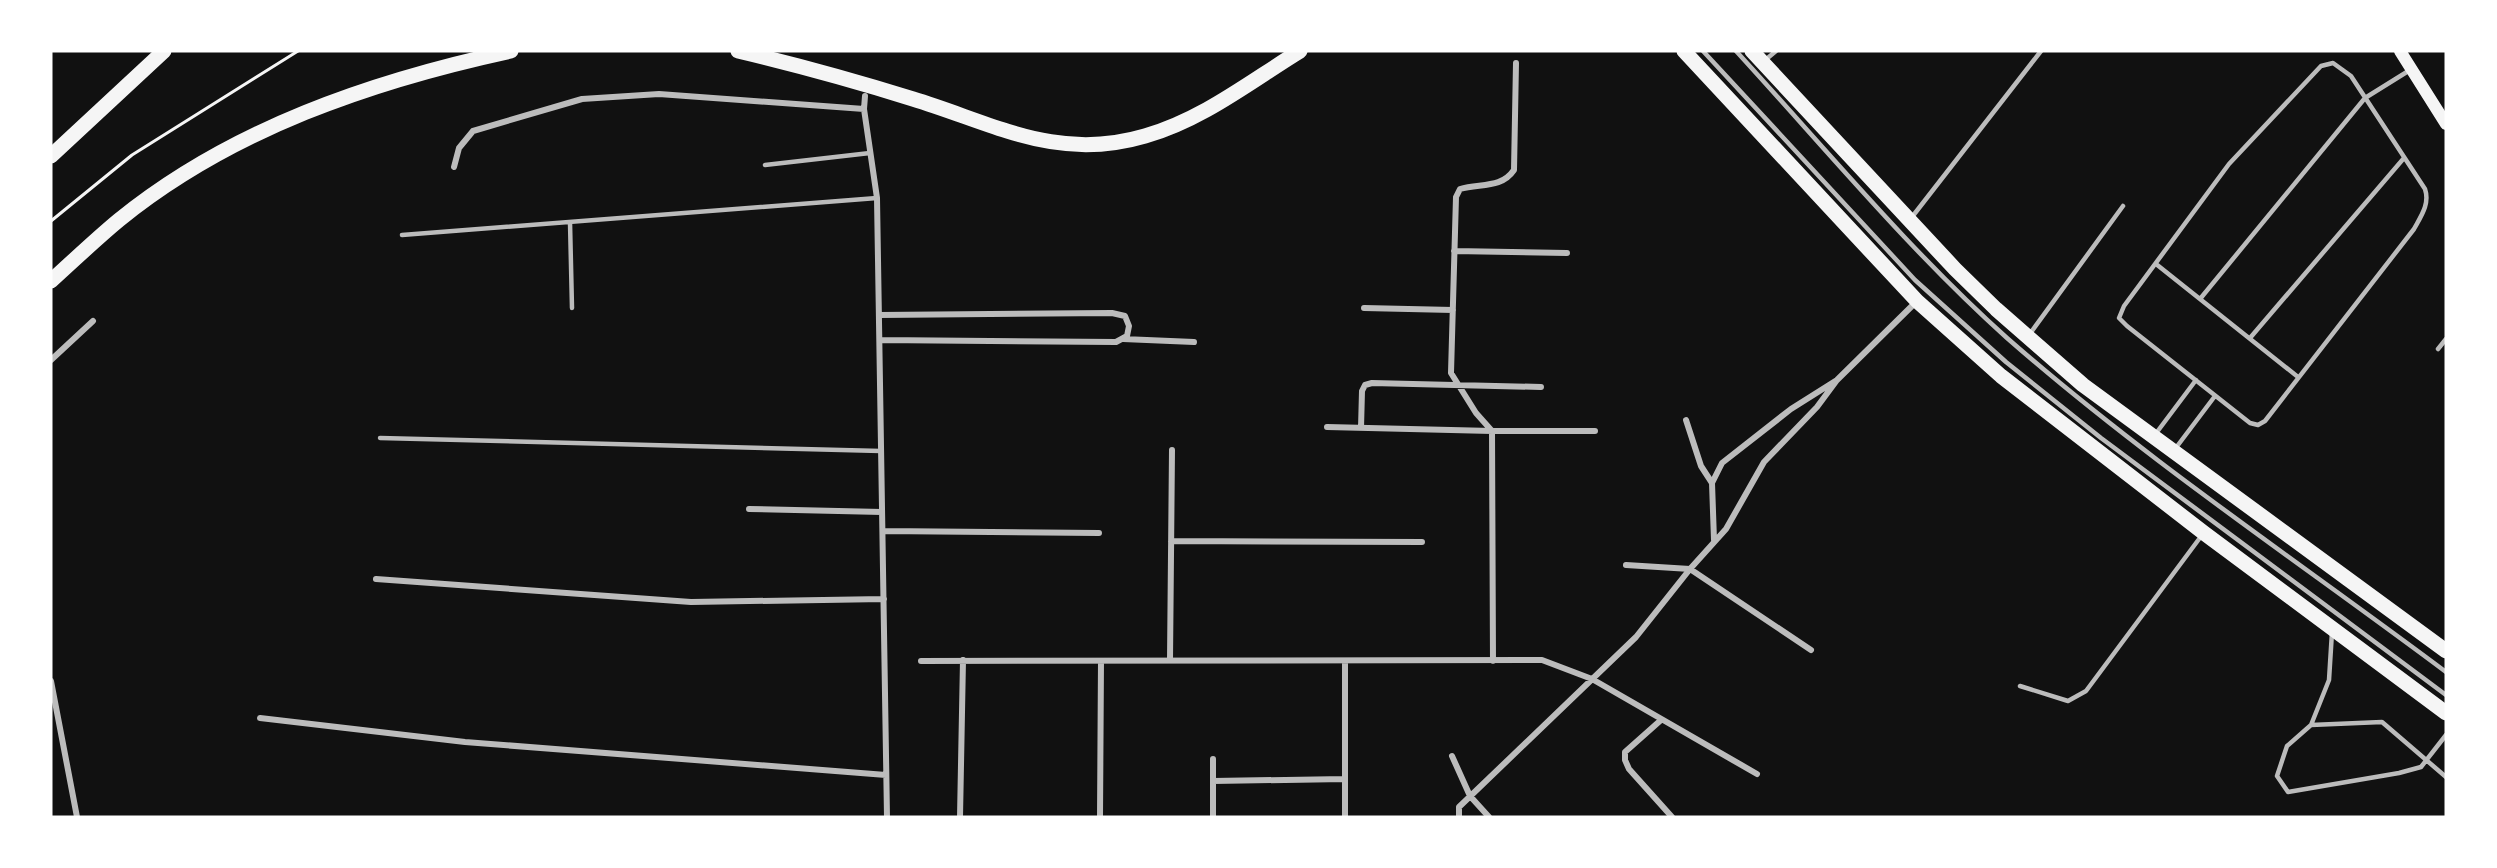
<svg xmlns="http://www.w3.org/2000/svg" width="2497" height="868" font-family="Quicksand,sans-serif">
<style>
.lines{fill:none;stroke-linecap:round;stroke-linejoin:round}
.path{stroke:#f5f5f5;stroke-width:3}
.service{stroke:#bcbcbc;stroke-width:4.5}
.minor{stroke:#bcbcbc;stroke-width:6}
.secondary{stroke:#f5f5f5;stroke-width:12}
.primary{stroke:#f5f5f5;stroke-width:15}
.trunk{stroke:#f5f5f5;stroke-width:15}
</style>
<rect width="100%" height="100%" fill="#111"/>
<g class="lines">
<!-- path -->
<path class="path" d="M51,221L132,155L298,51"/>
<!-- service -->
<path class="service" d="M1703,51L1915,280L2006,362L2101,438L2446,695
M1736,51C1825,148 1909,250 2007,338C2145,459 2299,562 2446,672
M1764,61L1776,51
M2333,63L2351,76L2425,189C2430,204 2421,216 2414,229L2265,421L2258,425L2250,423L2127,326L2119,318L2124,306L2229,164L2321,66Z
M765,165L870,153
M1912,217L2041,51
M570,222L572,308
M402,235L877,198
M2156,264L2298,377
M2200,299L2365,98L2410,70
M2029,335L2123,206
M2250,338L2404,158
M2438,349L2446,339
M2154,436L2196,380
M380,438L881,451
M2175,449L2215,396
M2332,632L2329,680L2311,725L2287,746L2277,776L2288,792L2399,773L2421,767L2446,735
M2020,686L2068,701L2086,691L2202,535
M2311,725L2382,722L2446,777"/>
<!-- minor -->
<path class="minor" d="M865,96L864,109L877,198L887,817
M454,167L459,148L473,131L582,99L659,94L864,109
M1454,251L1567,253
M1364,308L1453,310
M879,315L1112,313L1125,316L1129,326L1127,336L1116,342L880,340
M1123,339L1194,342
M51,360L93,321
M1686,420L1701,466L1712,483
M1327,427L1492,431H1595
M1361,428L1362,391L1365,385L1372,383L1541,387
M749,509L882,512
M883,531L1099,533
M1714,540L1712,483L1722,463L1791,409L1837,380L1916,302
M1171,541L1422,542
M1626,565L1690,569L1811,650
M376,579L691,602L884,599
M1170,660L1172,450
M921,661L1542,660L1592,679L1757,774
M1493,661L1492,431L1476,413L1451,373L1456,197L1460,189C1480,183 1501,189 1514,170L1516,63
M51,681L77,817
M260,718L465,742L886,775
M1661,720L1625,752V760L1629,769L1672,817
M1452,756L1470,796L1489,817
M1213,759V817
M1213,781L1345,779
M960,817L963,660
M1100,817L1101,661
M1345,817V662
M1459,817V807L1636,637L1690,569L1726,529L1764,462L1817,407L1837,380"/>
<!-- secondary -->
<path class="secondary" d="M2400,51L2446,124"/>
<!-- primary -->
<path class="primary" d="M1684,51L1917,301L2001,376L2204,533L2446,713
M1752,51L1955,269L1996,309L2083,385L2446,651"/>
<!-- trunk -->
<path class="trunk" d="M738,51C797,65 855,81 913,99C995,124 1057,162 1145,136C1202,120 1251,81 1300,51
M51,156L164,51
M51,281C73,261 96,239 119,220C231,129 372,81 511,51"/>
</g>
<!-- border -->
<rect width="2497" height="868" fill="none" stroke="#ffffff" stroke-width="105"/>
</svg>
